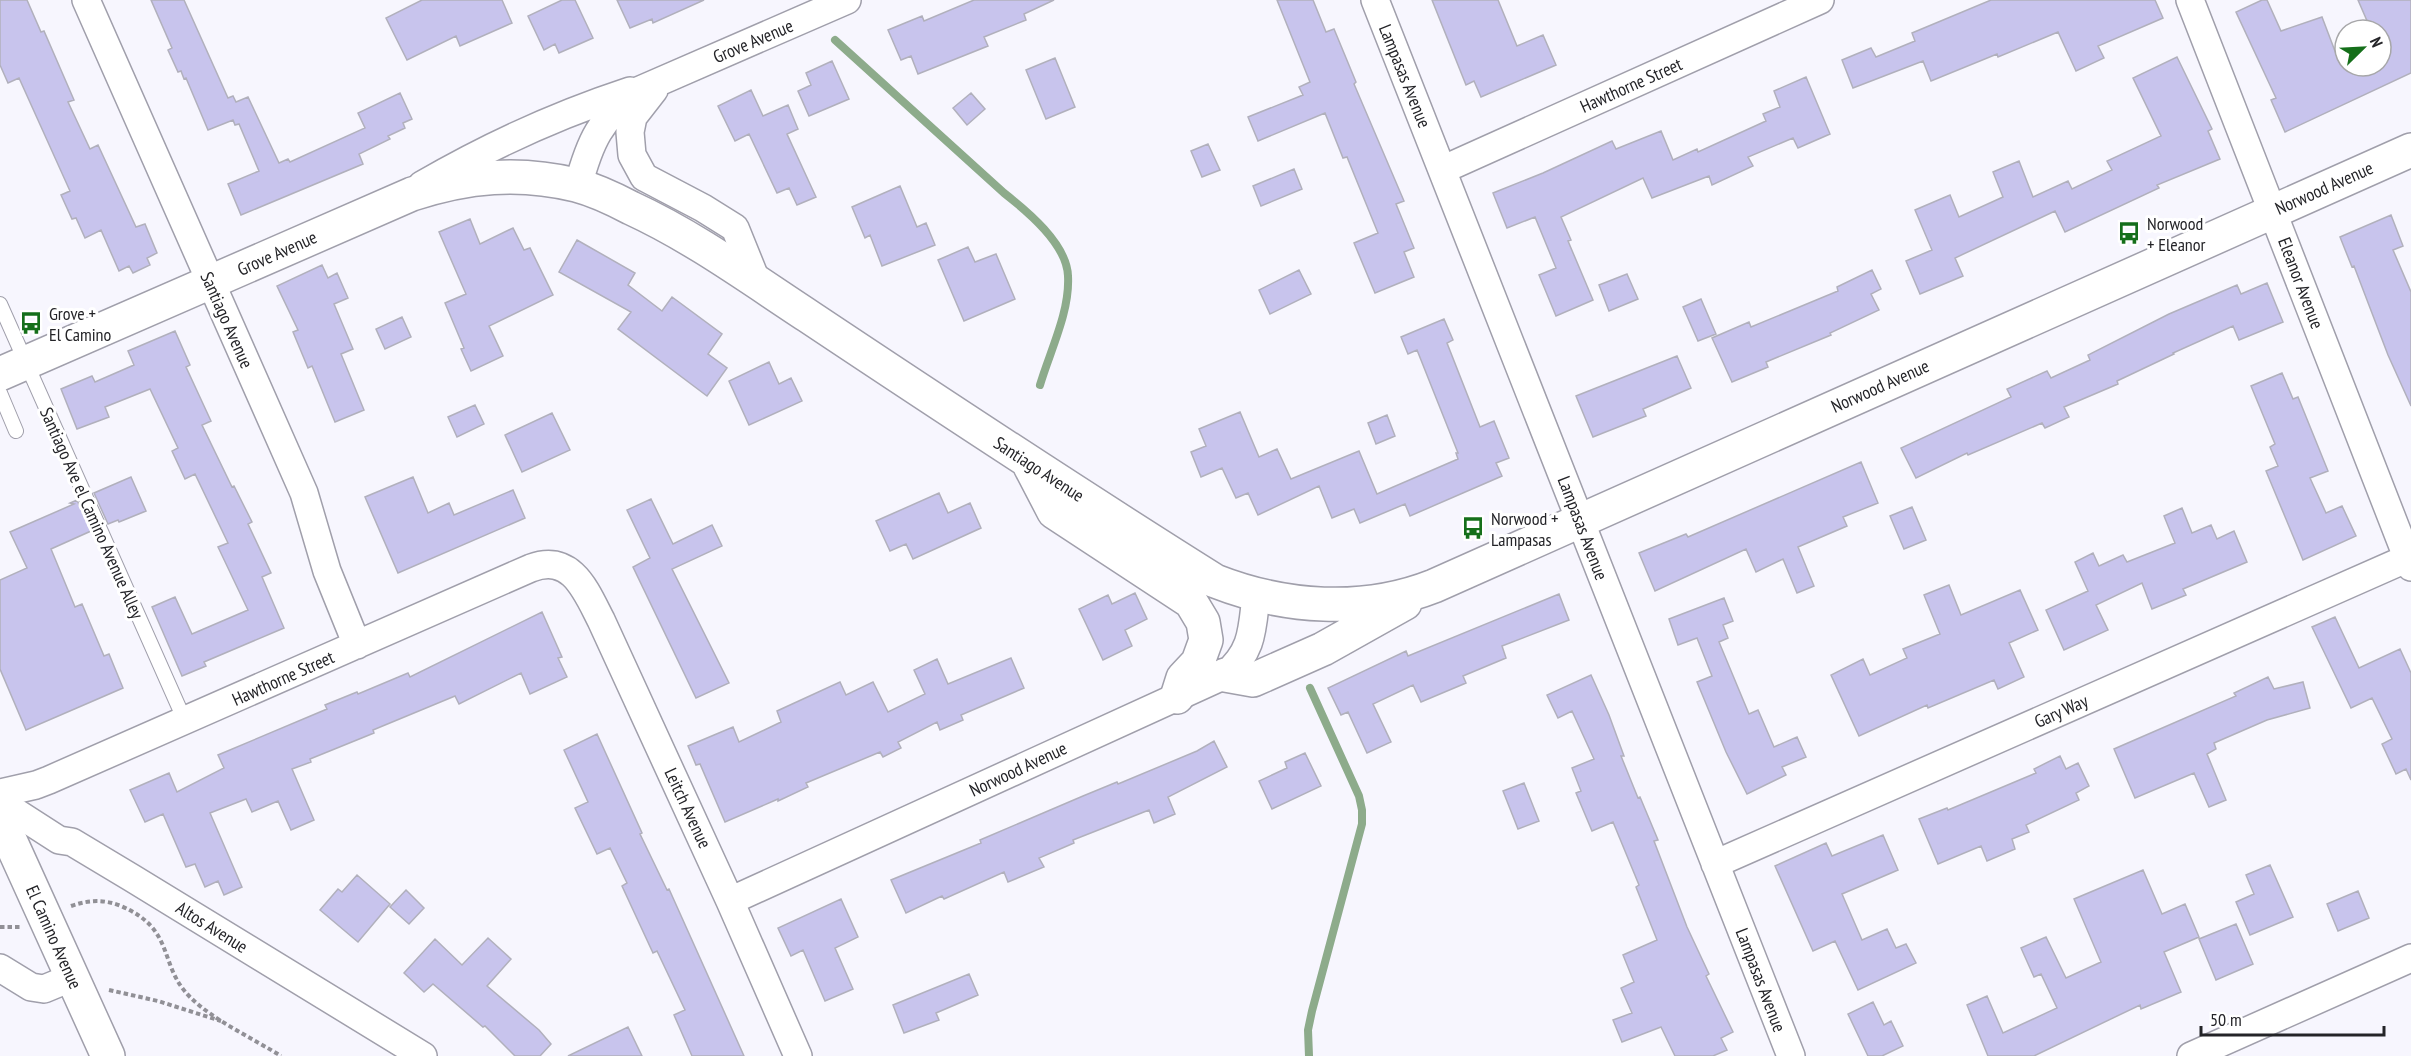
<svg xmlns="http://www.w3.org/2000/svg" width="2411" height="1056" font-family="'PT Sans Narrow',sans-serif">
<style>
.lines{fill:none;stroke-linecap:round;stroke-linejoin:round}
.stream{stroke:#8dab8b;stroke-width:8}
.building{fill:#c8c4ed;stroke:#b1b0bc;stroke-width:1.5}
.service-casing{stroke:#a09fab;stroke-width:16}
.minor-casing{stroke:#a09fab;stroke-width:30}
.secondary-casing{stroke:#a09fab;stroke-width:36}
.path{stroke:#919096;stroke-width:4;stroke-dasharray:4.5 3;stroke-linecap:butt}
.service{stroke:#fff;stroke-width:14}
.minor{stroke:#fff;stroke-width:27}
.secondary{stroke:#fff;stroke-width:33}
.labels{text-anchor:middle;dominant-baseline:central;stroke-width:6;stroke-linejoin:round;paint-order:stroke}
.street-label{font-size:18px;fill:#242428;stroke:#fff}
.poi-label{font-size:18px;fill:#242428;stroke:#fff;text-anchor:start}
</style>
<rect width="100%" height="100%" fill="#f7f6fe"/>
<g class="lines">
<!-- stream -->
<path class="stream" d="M835,40L1004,193C1027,211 1067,244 1068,276C1070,312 1050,351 1040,385
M1309,1056L1308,1030L1312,1011L1362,824V810L1359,796L1310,688"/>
</g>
<!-- building -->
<path class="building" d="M0,0H27L41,32L44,31L74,100L68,102L90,149L98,145L136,227L145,224L157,253L147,258L150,265L133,273L129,266L119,271L101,230L85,238L76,218L72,219L61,195L70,191L19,78L8,83L0,65Z
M151,0H184L228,98L233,96L236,102L248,97L279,163L288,159L290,162L365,128L358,113L400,93L412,119L403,123L405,128L388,136L390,139L359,154L363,164L241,215L228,184L259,171L239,124L235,125L233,120L208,130L186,78L184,79L181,71L178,72L168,50L172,48Z
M422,0H502L512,23L460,46L456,36L407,60L386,18Z
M562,0H575L593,38L559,53L555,44L544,50L528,16Z
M617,0H704L653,23L652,19L630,28Z
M974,0H1054L1024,14L1026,20L984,37L988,46L918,74L911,56L901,60L888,30L922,16L924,21Z
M1277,0H1313L1326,32L1334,29L1356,82L1354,84L1404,201L1396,204L1414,248L1404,252L1414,277L1375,293L1354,243L1378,233L1347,157L1343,158L1325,113L1258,141L1248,117L1303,95L1299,87L1310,82Z
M1432,0H1498L1517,46L1543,35L1556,65L1481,97L1474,81L1466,85Z
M1991,0H2155L2163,18L2098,46L2104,58L2076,71L2058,32L1998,57L1997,54L1931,81L1923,61L1853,88L1842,60L1871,48L1876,57L1915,41L1912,33Z
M2262,0H2267L2281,31L2322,17L2338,59L2345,56V66H2381V30H2371L2358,0H2411V73L2285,132L2271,100L2276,98L2236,12Z
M2177,57L2212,129L2208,131L2220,159L2157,185L2159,188L2065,232L2055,211L1955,258L1963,276L1920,294L1906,261L1932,250L1915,210L1950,195L1959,217L2003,197L1993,172L2019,161L2033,197L2068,181L2072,189L2112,170L2107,161L2161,136L2133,78Z
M1055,58L1075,107L1046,119L1026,70Z
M832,61L849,99L809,116L798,91L811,85L806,73Z
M1806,77L1830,134L1798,148L1793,138L1748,157L1753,166L1712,185L1709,176L1652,198L1643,178L1561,217L1571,240L1568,241L1593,300L1556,316L1539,275L1556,268L1535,217L1507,228L1493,193L1543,173L1612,141L1616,149L1661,131L1673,160L1697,149L1698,152L1766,121L1763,114L1780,107L1774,91Z
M751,90L763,116L788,105L798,129L787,134L816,197L797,205L789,188L777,193L749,134L735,141L718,106Z
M971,93L985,109L967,125L953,108Z
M1208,144L1220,170L1202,177L1191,151Z
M1294,169L1302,189L1261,206L1253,186Z
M900,186L917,227L926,223L935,245L882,266L870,235L865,238L852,207Z
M2391,215L2403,246L2393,250L2411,292V406L2388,355L2354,266L2352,267L2340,237Z
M470,219L480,244L513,228L524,250L530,248L553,295L489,326L503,356L471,371L461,349L464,348L445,303L466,294L439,232Z
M577,240L635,273L628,285L662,311L672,297L722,334L708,354L727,368L707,396L618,329L631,312L559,272Z
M968,247L975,262L996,254L1015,299L964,321L938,260Z
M322,265L328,278L337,273L348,298L334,304L353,349L341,354L364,410L335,422L312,366L308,368L293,332L298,330L277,286Z
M1299,270L1311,294L1270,314L1259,290Z
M1872,270L1881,289L1871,294L1879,310L1830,333L1831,335L1766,362L1768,367L1732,382L1712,338L1749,322L1751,327L1838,291L1837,287Z
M1627,274L1638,299L1609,311L1599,285Z
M2267,283L2283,322L2239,340L2233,326L2173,353L2174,354L2117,381L2118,384L2064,407L2069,417L2045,428L2042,423L1968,455L1967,453L1916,478L1901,448L2011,397L2007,389L2047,371L2051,378L2090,360L2088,355L2169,314L2237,285L2241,294Z
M1701,299L1716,334L1698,341L1683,307Z
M402,317L411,337L385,349L376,329Z
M1444,319L1453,340L1447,343L1480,427L1494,421L1509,458L1496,463L1502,476L1410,516L1405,504L1360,523L1354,509L1332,518L1319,486L1258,515L1248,493L1236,498L1222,468L1201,477L1191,452L1206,446L1199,429L1240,412L1259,457L1277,449L1291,479L1359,451L1377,494L1458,459L1456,453H1458L1417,350L1408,354L1401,337Z
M175,331L190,365L186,367L211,421L202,425L232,487L234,486L252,522L248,524L271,573L262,577L284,628L204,662L206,666L182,676L152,607L175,597L192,634L248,610L218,547L228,543L195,474L185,479L172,451L178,448L150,389L105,407L109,417L77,429L61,389L92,376L95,382L134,365L128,351Z
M1677,356L1691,388L1643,409L1646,416L1593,437L1576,396Z
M769,362L779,384L791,378L802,401L749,425L729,381Z
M2282,373L2293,399L2298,397L2328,471L2310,478L2326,513L2342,506L2356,536L2303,560L2266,471L2278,466L2270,447L2275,444L2251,386Z
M475,405L484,424L457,437L448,417Z
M552,413L570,450L522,472L505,435Z
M1387,415L1395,436L1376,444L1368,423Z
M1861,462L1878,503L1843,517L1847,526L1798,547L1814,586L1797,593L1783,559L1756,572L1746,549L1655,591L1639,553L1686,534L1688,537Z
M131,477L146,511L119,522L118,520L108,524L94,493Z
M413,477L428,513L449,503L454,515L513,490L525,518L398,573L365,497Z
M939,493L948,513L970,503L981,528L913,559L906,544L890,551L876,521Z
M651,499L673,544L712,525L722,546L672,569L729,683L696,698L633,567L650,558L627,510Z
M77,500L91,531L51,549L75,607L82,604L104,656L109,654L123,688L26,730L0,669V580L27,568L10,532L74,504L70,503Z
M1912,507L1926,540L1904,549L1890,516Z
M2182,508L2192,533L2211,525L2217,539L2234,531L2247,562L2183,589L2186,595L2152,609L2142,583L2096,605L2108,630L2064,650L2046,610L2088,591L2075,562L2093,553L2099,566L2123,555L2127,562L2175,543L2164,516Z
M1949,585L1961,615L2020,590L2038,630L2009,643L2024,677L1998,689L1994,680L1928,708L1927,705L1859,736L1831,675L1863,659L1870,675L1907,658L1903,649L1940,634L1924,595Z
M1135,593L1147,619L1125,630L1132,646L1103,660L1079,609L1108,595L1112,604Z
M1559,594L1569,620L1502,646L1506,658L1463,676L1466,683L1421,702L1413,685L1373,704L1391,742L1367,753L1348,712L1341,715L1328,688L1406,651L1408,656Z
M1724,598L1733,621L1723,625L1728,638L1719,642L1749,714L1758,710L1774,747L1797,737L1806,757L1782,767L1786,775L1747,794L1726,752L1697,682L1712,676L1697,638L1678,645L1669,619Z
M542,612L562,657L558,658L567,677L530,694L521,673L459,704L455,696L373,730L374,733L310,759L311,762L292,769L314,820L291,830L278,801L252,812L246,799L210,813L242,887L224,895L218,881L205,887L195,864L186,867L163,814L145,822L130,790L169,773L177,792L224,768L218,755L327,709L325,705L357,692L358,694L408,673L410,677Z
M2335,617L2359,668L2400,649L2411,673V780L2406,769L2396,774L2382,744L2392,739L2372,698L2351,708L2312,627Z
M1011,658L1024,688L961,715L963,720L940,730L937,722L898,742L901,748L883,757L880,752L806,783L808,787L778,801V799L725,822L700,764L696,765L688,746L733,727L739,742L781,722L777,711L840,682L846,695L873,682L888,712L925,694L914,670L937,659L948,684Z
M1591,675L1609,715L1624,756H1621L1638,798L1640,797L1658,840L1654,841L1687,927L1709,974L1706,976L1733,1032L1721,1038L1727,1050L1713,1056H1675L1661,1027L1622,1042L1613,1020L1632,1013L1621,988L1634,982L1623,955L1657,940L1636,887L1639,885L1613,822L1592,831L1576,793L1581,791L1572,768L1594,759L1572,711L1558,718L1547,695Z
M2268,677L2274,689L2303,682L2310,708L2267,720L2214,743L2216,749L2207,754L2226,800L2209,807L2194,773L2135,798L2114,749L2236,696L2234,693Z
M597,734L642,833L640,834L667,890L669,889L744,1056H692L674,1015L685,1010L657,951L653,953L622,886L627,883L610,848L597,854L575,808L588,802L564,750Z
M1214,741L1227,767L1168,797L1175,814L1154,823L1149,810L1073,840L1074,843L1039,858L1044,867L1008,882L1004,872L944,899L942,896L906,913L891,880L981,843L980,840L1083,796L1117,782L1118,784L1197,751Z
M1305,753L1321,786L1272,809L1259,781L1287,768L1285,762Z
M2060,756L2066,769L2078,763L2089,786L2076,793L2079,800L2026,825L2029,832L2012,839L2015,849L1987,861L1981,846L1938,864L1919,819L1947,808L1948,810L2036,773L2034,769Z
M1524,783L1539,821L1518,829L1503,791Z
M1883,835L1898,870L1842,894L1862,940L1887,929L1896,948L1906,944L1916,963L1858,990L1835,941L1813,951L1775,866L1826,843L1832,856Z
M2270,865L2293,917L2250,935L2236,902L2254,894L2246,875Z
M2143,870L2162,914L2185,904L2199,937L2164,952L2181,992L2141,1009L2140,1005L2034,1056H1988L1967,1005L1987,996L2003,1033L2057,1008L2041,974L2034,977L2021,948L2046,937L2066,978L2101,962L2074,899Z
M357,875L390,904L358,942L320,910L338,889L342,892Z
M406,890L424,908L409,924L390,907Z
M2358,891L2369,918L2338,931L2327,904Z
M841,899L858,937L835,948L853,989L825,1001L803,950L791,956L778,928Z
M2236,924L2253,964L2216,980L2199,939Z
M488,938L511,959L487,986L539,1030L551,1044L540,1056H515L485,1026L483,1027L433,984L424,992L404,973L435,939L462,965Z
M969,974L978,995L936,1013L939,1020L904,1033L893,1005Z
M1873,1002L1884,1025L1891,1021L1903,1046L1882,1056H1868L1848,1014Z
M628,1027L642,1056H568Z"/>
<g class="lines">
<!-- service casing -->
<g class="service-casing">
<path id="service" d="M0,304L185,721
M0,393L16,431"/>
</g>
<!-- minor casing -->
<g class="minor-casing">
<path id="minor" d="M86,0L304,493L327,571L357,645
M1375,0L1791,1056
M2190,0L2411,567
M654,90L633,117L630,132L632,155L644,177L703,208L735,228L756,280
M1442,170L1820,0
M422,185C489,146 557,115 630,91
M578,186C590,141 600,119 638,91L847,0
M0,793L36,785L49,780L531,568C572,553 586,591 601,620L730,901L798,1056
M0,802L59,840L72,842L132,878L423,1056
M1715,864L2408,558
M730,901L1225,675C1253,651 1252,630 1256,596
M0,968L31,987L44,989L73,977
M2191,1056L2411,958"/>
</g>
<!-- secondary casing -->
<g class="secondary-casing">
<path id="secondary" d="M0,374L412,194C467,176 519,171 576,185C595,190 614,199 631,208C694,237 750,278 808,316C943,406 1078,495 1215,581C1284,608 1363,614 1434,586L2411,150
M1030,466L1054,512L1191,602L1203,622L1206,640L1198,662L1183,678L1177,697
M1225,675L1253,680L1323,649L1405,603
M0,818L108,1056"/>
</g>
<!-- path -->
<path class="path" d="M71,906C88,900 104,899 121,906C177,930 157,965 191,998C213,1020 254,1039 281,1056
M0,927H20
M109,990L158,1001L221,1021"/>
<!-- service -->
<use href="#service" class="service"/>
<!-- minor -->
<use href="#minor" class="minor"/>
<!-- secondary -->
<use href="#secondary" class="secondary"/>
</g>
<!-- icons -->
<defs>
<g id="bus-bare" transform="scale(1.8)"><path d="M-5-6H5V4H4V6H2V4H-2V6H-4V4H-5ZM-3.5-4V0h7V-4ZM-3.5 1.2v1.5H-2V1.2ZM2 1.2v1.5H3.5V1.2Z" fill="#156f1a" stroke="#fff" stroke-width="2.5" paint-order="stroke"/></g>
</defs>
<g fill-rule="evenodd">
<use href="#bus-bare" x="2129" y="233"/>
<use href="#bus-bare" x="31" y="323"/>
<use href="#bus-bare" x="1473" y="528"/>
</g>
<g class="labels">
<!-- street labels -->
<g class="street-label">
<text transform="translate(753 41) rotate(-23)">Grove Avenue</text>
<text transform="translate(1405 76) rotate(68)">Lampasas Avenue</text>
<text transform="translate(1631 85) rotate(-24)">Hawthorne Street</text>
<text transform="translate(2324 188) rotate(-24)">Norwood Avenue</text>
<text transform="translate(277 253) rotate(-24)">Grove Avenue</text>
<text transform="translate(2301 283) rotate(69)">Eleanor Avenue</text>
<text transform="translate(227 320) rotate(66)">Santiago Avenue</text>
<text transform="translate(1880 386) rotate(-24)">Norwood Avenue</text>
<text transform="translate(1039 469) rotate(33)">Santiago Avenue</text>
<text transform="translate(92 513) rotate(66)">Santiago Ave el Camino Avenue Alley</text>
<text transform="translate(1583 528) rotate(69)">Lampasas Avenue</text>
<text transform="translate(283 678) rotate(-24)">Hawthorne Street</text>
<text transform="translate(2061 711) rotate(-24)">Gary Way</text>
<text transform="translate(1018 769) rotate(-25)">Norwood Avenue</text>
<text transform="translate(688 808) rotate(65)">Leitch Avenue</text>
<text transform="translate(212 927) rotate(32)">Altos Avenue</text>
<text transform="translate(54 937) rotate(66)">El Camino Avenue</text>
<text transform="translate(1761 980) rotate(69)">Lampasas Avenue</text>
</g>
<!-- poi labels -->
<g class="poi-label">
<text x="2147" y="223">Norwood<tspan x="2147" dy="21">+ Eleanor</tspan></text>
<text x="49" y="313">Grove +<tspan x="49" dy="21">El Camino</tspan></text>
<text x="1491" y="518">Norwood +<tspan x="1491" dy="21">Lampasas</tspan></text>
</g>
</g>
<!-- north arrow -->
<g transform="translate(2363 48) rotate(66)"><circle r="28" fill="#ffffff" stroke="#a7a7a9" stroke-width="1.5"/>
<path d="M0-4.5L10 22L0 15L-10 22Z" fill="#156f1a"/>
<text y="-9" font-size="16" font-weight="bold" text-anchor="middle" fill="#242428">N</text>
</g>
<!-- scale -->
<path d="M2201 1026v9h183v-9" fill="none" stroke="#242428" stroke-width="3"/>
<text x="2210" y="1026" font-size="18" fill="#242428" stroke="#ffffff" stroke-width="4.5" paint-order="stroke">50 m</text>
</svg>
